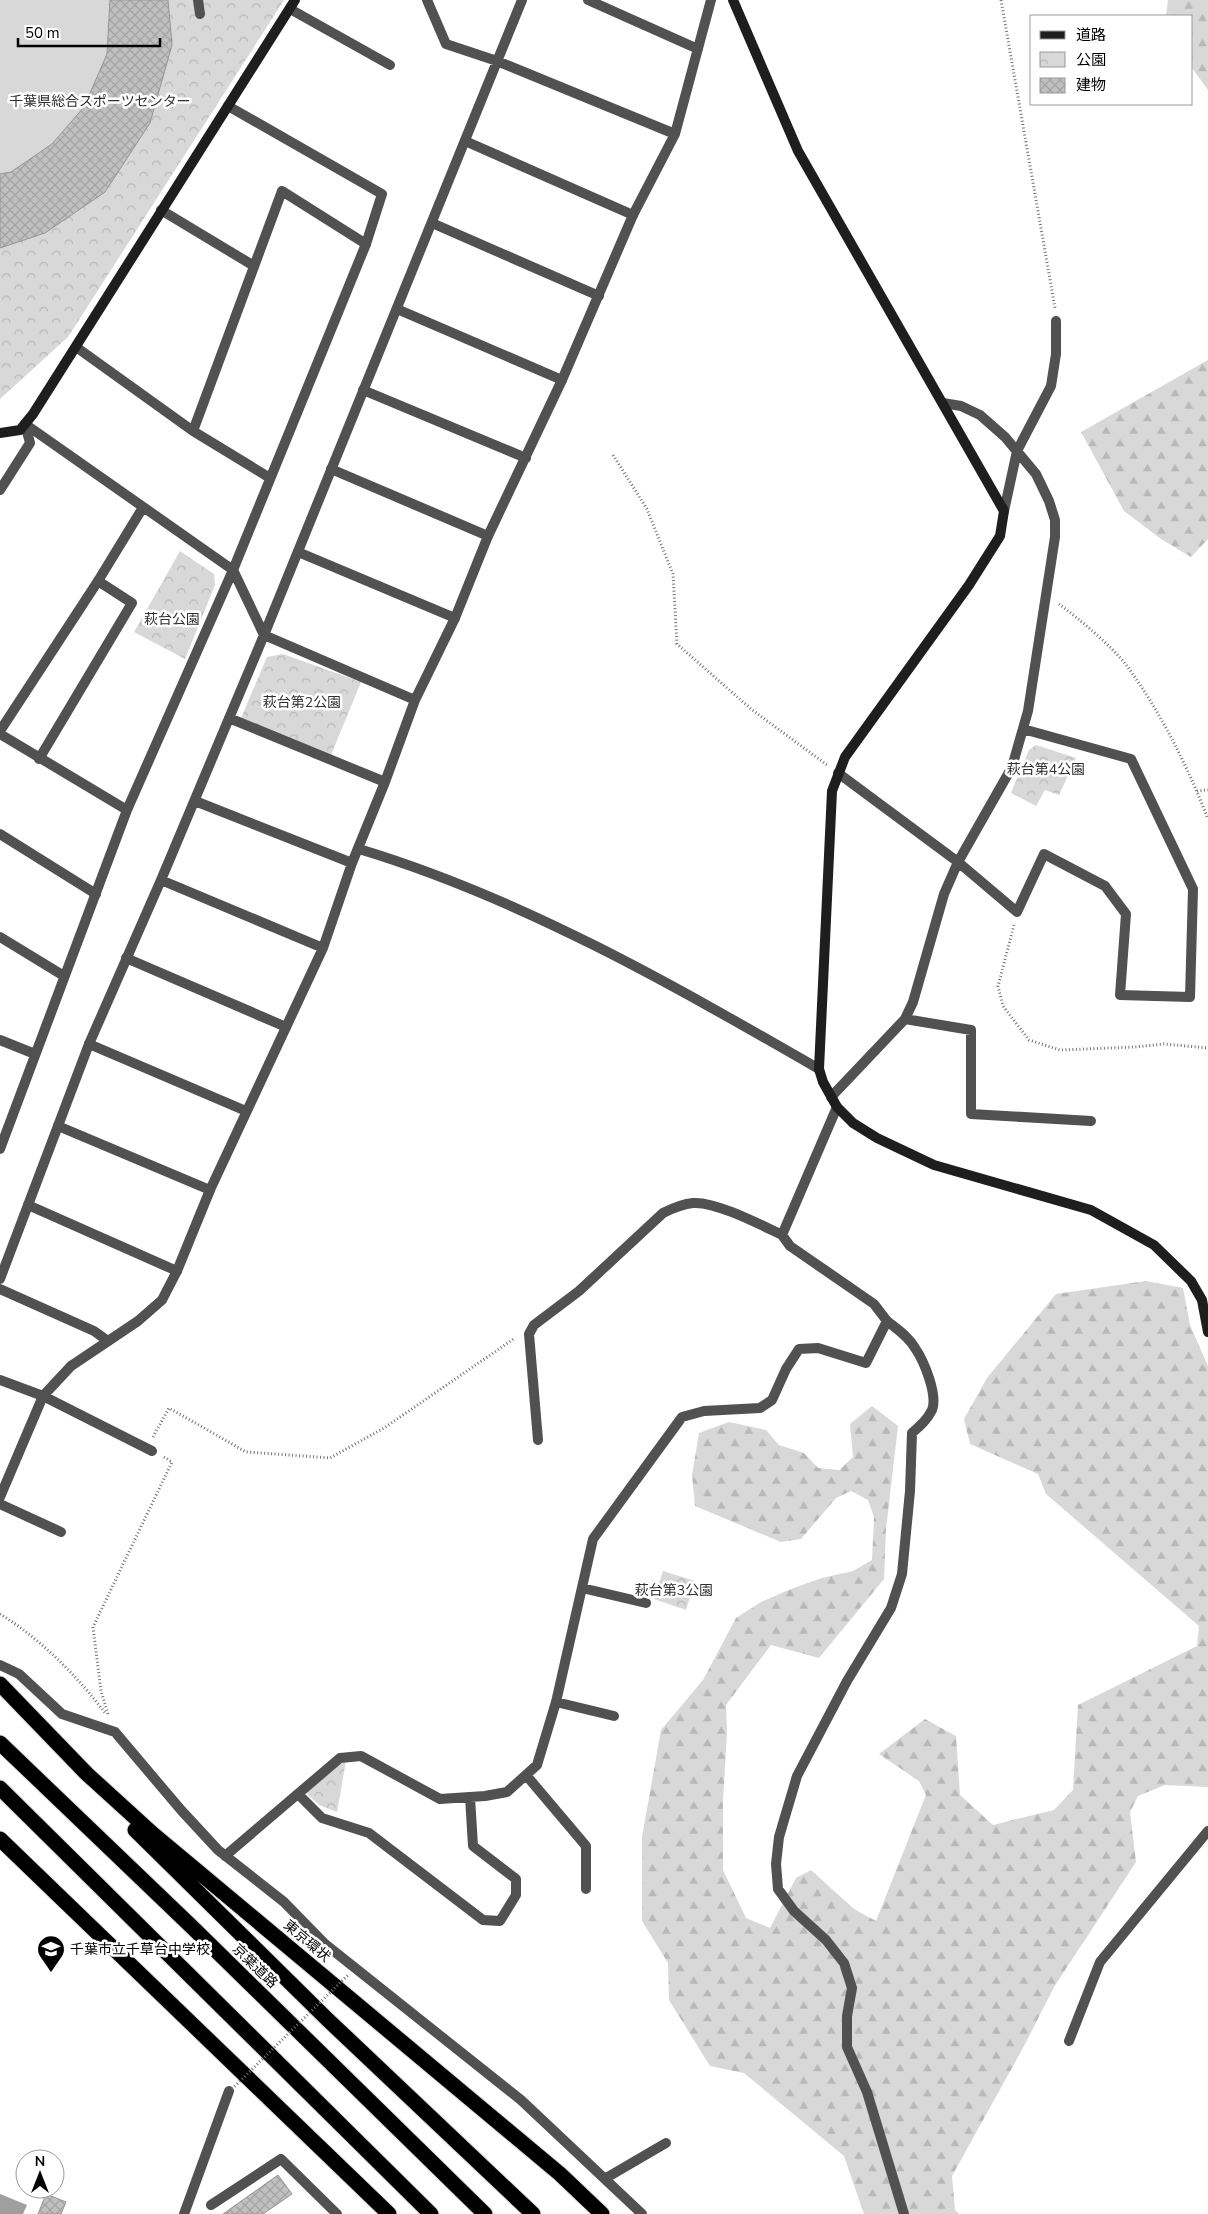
<svg xmlns="http://www.w3.org/2000/svg" width="1208" height="2214" font-family="'Nunito Sans','Noto Sans JP',sans-serif">
<style>
.forest{fill:url(#forest-firs)}
.park{fill:url(#park-crowns)}
.garden{fill:#d8d8d8}
.water{fill:#9f9f9f}
.building{fill:url(#building-cross-hatch);stroke:#959595}
.lines{fill:none;stroke-linecap:round;stroke-linejoin:round}
.highway-casing{stroke:#dbdbdb;stroke-width:17}
.path{stroke:#737373;stroke-width:3;stroke-dasharray:1 2.5;stroke-linecap:butt}
.lane{stroke:#515151;stroke-width:10}
.street{stroke:#515151;stroke-width:10}
.secondary{stroke:#1e1e1e;stroke-width:10}
.highway{stroke:#000;stroke-width:15}
.path-bridge{stroke:#737373;stroke-width:3;stroke-dasharray:1 2.5;stroke-linecap:butt}
.labels{text-anchor:middle;dominant-baseline:central;stroke-width:5;stroke-linejoin:round;paint-order:stroke}
.park-label{font-size:14px;fill:#2f2f2f;stroke:#fff}
.street-label{font-size:14px;fill:#000;stroke:#fff}
.poi-label{font-size:14px;fill:#000;stroke:#fff;text-anchor:start}
</style>
<defs>
<pattern id="forest-firs" width="22" height="20" patternUnits="userSpaceOnUse" patternTransform="scale(1.25)"><rect width="22" height="20" fill="#d8d8d8"/><path d="M5 1l3.5 6h-7zM16 11l3.5 6h-7z" fill="#b8b8b8"/></pattern>
<pattern id="park-crowns" width="20" height="18" patternUnits="userSpaceOnUse" patternTransform="scale(1.25)"><rect width="20" height="18" fill="#d8d8d8"/><path d="M2 6a3 3 0 1 1 6 0M12 15a3 3 0 1 1 6 0" fill="none" stroke="#b8b8b8"/></pattern>
<pattern id="building-cross-hatch" width="8" height="8" patternUnits="userSpaceOnUse" patternTransform="scale(1.25)"><rect width="8" height="8" fill="#c0c0c0"/><path d="M0 0l8 8M0 8l8-8" fill="none" stroke="#a3a3a3"/></pattern>
</defs>
<rect width="100%" height="100%" fill="#fff"/>
<!-- forest -->
<path class="forest" d="M1168,0H1208V90L1192,68V16H1166Z
M1208,360V539L1191,557L1161,539L1124,511L1081,432Z
M1146,1281L1183,1288L1190,1325L1208,1366V1787L1165,1785L1138,1796L1130,1812L1136,1862L1054,1987L1023,2048L952,2176L955,2210L959,2214H864L844,2156L744,2073L710,2066L669,2000L668,1963L642,1921V1837L661,1730L703,1680L736,1618L761,1602L791,1589L822,1578L853,1571L872,1560L874,1517L868,1500L851,1491L836,1498L801,1539L781,1542L695,1506L692,1475L699,1433L729,1422L766,1430L779,1445L804,1453L818,1468L839,1470L853,1457L850,1424L872,1406L898,1426L886,1529L884,1579L819,1658L771,1645L726,1705L727,1733L723,1801V1870L746,1918L770,1928L796,1878L811,1870L854,1909L876,1921L926,1795L919,1781L879,1754L925,1719L956,1736L960,1795L993,1825L1054,1810L1073,1790L1078,1705L1197,1646L1199,1626L1046,1494L1038,1474L970,1444L964,1419L987,1378L1056,1294Z"/>
<!-- park -->
<path class="park" d="M0,0H284L68,337L0,399Z
M180,551L214,574L215,585L185,659L134,632Z
M283,654L361,682L331,755L241,718L267,657Z
M1036,745L1076,758L1059,795L1045,790L1036,806L1011,793L1029,750Z
M663,1571L695,1581L686,1610L654,1599Z
M346,1761L337,1812L319,1805L307,1794L308,1789L332,1769Z"/>
<!-- garden -->
<path class="garden" d="M0,0H108L107,54L84,107L52,144L11,172L0,174Z"/>
<!-- water -->
<path class="water" d="M0,2194L27,2205L23,2214H0Z"/>
<!-- building -->
<path class="building" d="M110,0H168L172,45L150,123L105,192L45,233L0,248V174L11,172L52,144L84,107L107,54Z
M278,2175L292,2194L263,2214H223Z
M46,2194L66,2202L61,2214H38Z"/>
<g class="lines">
<!-- highway casing -->
<g class="highway-casing">
<path id="highway" d="M0,1684L87,1774L153,1834L560,2174L602,2214
M0,1743L192,1927L485,2214
M0,1788L431,2214
M135,1830L327,2019L533,2214
M0,1839L389,2214"/>
</g>
<!-- path -->
<path class="path" d="M1001,0L1055,308
M613,455L647,509L673,574L677,644L751,709L827,765
M1059,604C1079,619 1112,646 1127,666C1161,713 1187,765 1208,819
M1197,791L1208,790
M1014,925L998,986L1003,1006L1029,1040L1060,1050L1135,1047L1164,1044L1208,1048
M153,1437L169,1408L246,1452L330,1458L384,1428L515,1338
M0,1614C41,1639 77,1676 106,1714
M108,1714L101,1691L93,1627L172,1462L164,1457"/>
<!-- lane -->
<path class="lane" d="M198,0L200,14
M290,9L390,65
M228,106L382,194L366,244
M465,141L633,215
M432,223L599,296
M397,309L562,380
M363,390L526,458
M331,469L488,536
M298,552L455,618
M39,759L132,603L98,581
M0,834L96,894
M126,958L286,1027
M89,1044L246,1111
M58,1126L210,1190
M28,1205L177,1271
M0,1289L94,1331L108,1341
M0,1504L61,1532
M1069,2041L1100,1962L1208,1831
M211,2205L281,2159L337,2214"/>
<!-- street -->
<path class="street" d="M427,0L446,44L497,61L675,134
M588,0L698,49
M161,210L254,266
M76,347L193,431L270,478
M0,490L30,443L25,424L233,570L264,635L415,700
M1004,511L1017,451L1051,386L1056,354V321
M229,718L385,782
M0,731L98,581L142,509
M0,734L127,810
M838,773L958,862L1017,912L1044,854L1105,886L1126,914L1120,995L1190,997L1193,889L1131,759L1023,729
M195,801L352,863
M359,849C522,898 673,985 819,1069
M161,880L323,948
M0,937L64,976
M905,1019L971,1030V1114L1091,1121
M0,1040L35,1054
M831,1097L905,1019L913,1002L944,894L958,862L1012,767L1028,711L1055,537V520L1049,501L1036,474L1005,437L980,415L961,406L943,403
M0,1149L127,810L233,570L366,244L282,191L193,431
M0,1279L89,1044L161,880L264,635L522,0
M887,1321C897,1329 909,1337 915,1348C924,1361 938,1395 932,1410C927,1420 920,1426 912,1433L910,1491L902,1574L891,1608L847,1681L797,1776L779,1837L776,1864L778,1889L794,1911L826,1940L844,1963L852,1988L847,2016V2047L867,2092L904,2214
M0,1380L43,1396L152,1451
M538,1440L529,1334L534,1325L579,1291L663,1213C673,1208 682,1204 693,1203C715,1201 761,1225 782,1235
M0,1497L43,1396L71,1366L138,1321L162,1300L177,1271L210,1190L323,948L352,863L385,782L415,700L455,618L488,536L562,380L633,215L675,134L711,0
M582,1588L646,1603
M0,1665L19,1674L62,1714L115,1732L181,1810L218,1850L284,1902L325,1944L521,2100L642,2214
M556,1702L614,1716
M526,1775L586,1846V1889
M298,1794L322,1818L369,1833L483,1920L500,1921L516,1895V1879L473,1846L470,1797
M225,1856L340,1758L361,1756L440,1799L485,1796L507,1792L537,1765L556,1702L593,1539L682,1417L704,1411L760,1408L772,1400L786,1369L799,1349L818,1348L866,1363L887,1321L874,1304L790,1246L782,1235L837,1107
M606,2178L666,2143
M184,2214L229,2091"/>
<!-- secondary -->
<path class="secondary" d="M733,0L798,151L1004,511L1000,536L969,585L845,757L832,791L819,1069L823,1082L837,1107L853,1123L877,1138L934,1165L1091,1210L1154,1245L1191,1281L1202,1300L1208,1332
M0,433L20,430L33,414L295,0"/>
<!-- highway -->
<use href="#highway" class="highway"/>
<!-- path-bridge -->
<path class="path-bridge" d="M232,2089L348,1975"/>
</g>
<!-- icons -->
<defs>
<g id="school-pin" transform="scale(1.4375)"><path d="M0 17L-7.5 6A9.5 9.5 0 1 1 7.5 6Z" fill="#000" stroke="#fff"/><path d="M0-5L7-2L0 1L-7-2ZM-4 1L0 2.5L4 1V4Q0 6-4 4Z" fill="#fff"/></g>
</defs>
<g fill-rule="evenodd">
<use href="#school-pin" x="51" y="1949"/>
</g>
<g class="labels">
<!-- park labels -->
<g class="park-label">
<text x="100" y="101">千葉県総合スポーツセンター</text>
<text x="172" y="619">萩台公園</text>
<text x="302" y="702">萩台第2公園</text>
<text x="1046" y="769">萩台第4公園</text>
<text x="674" y="1590">萩台第3公園</text>
</g>
<!-- street labels -->
<g class="street-label">
<text transform="translate(307 1941) rotate(40)">東京環状</text>
<text transform="translate(255 1966) rotate(44)">京葉道路</text>
</g>
<!-- poi labels -->
<g class="poi-label">
<text x="70" y="1949">千葉市立千草台中学校</text>
</g>
</g>
<!-- legend -->
<rect x="1030" y="15" width="162" height="90" fill="#ffffff" stroke="#999999"/>
<rect x="1040" y="31" width="25" height="8" fill="#1e1e1e" stroke="#999999"/>
<text x="1076" y="40" font-size="15" fill="#000000">道路</text>
<rect x="1040" y="52" width="25" height="15" fill="url(#park-crowns)" stroke="#999999"/>
<text x="1076" y="65" font-size="15" fill="#000000">公園</text>
<rect x="1040" y="78" width="25" height="15" fill="url(#building-cross-hatch)" stroke="#999999"/>
<text x="1076" y="90" font-size="15" fill="#000000">建物</text>
<!-- north arrow -->
<g transform="translate(40 2174)"><circle r="24" fill="#ffffff" stroke="#999999"/>
<path d="M0-4L9 19L0 12L-9 19Z" fill="#000000"/>
<text y="-8" font-size="14" font-weight="bold" text-anchor="middle" fill="#000000">N</text>
</g>
<!-- scale -->
<path d="M18 38v8h142v-8" fill="none" stroke="#000000" stroke-width="2.5"/>
<text x="25" y="38" font-size="15" fill="#000000" stroke="#ffffff" stroke-width="4" paint-order="stroke">50 m</text>
</svg>
